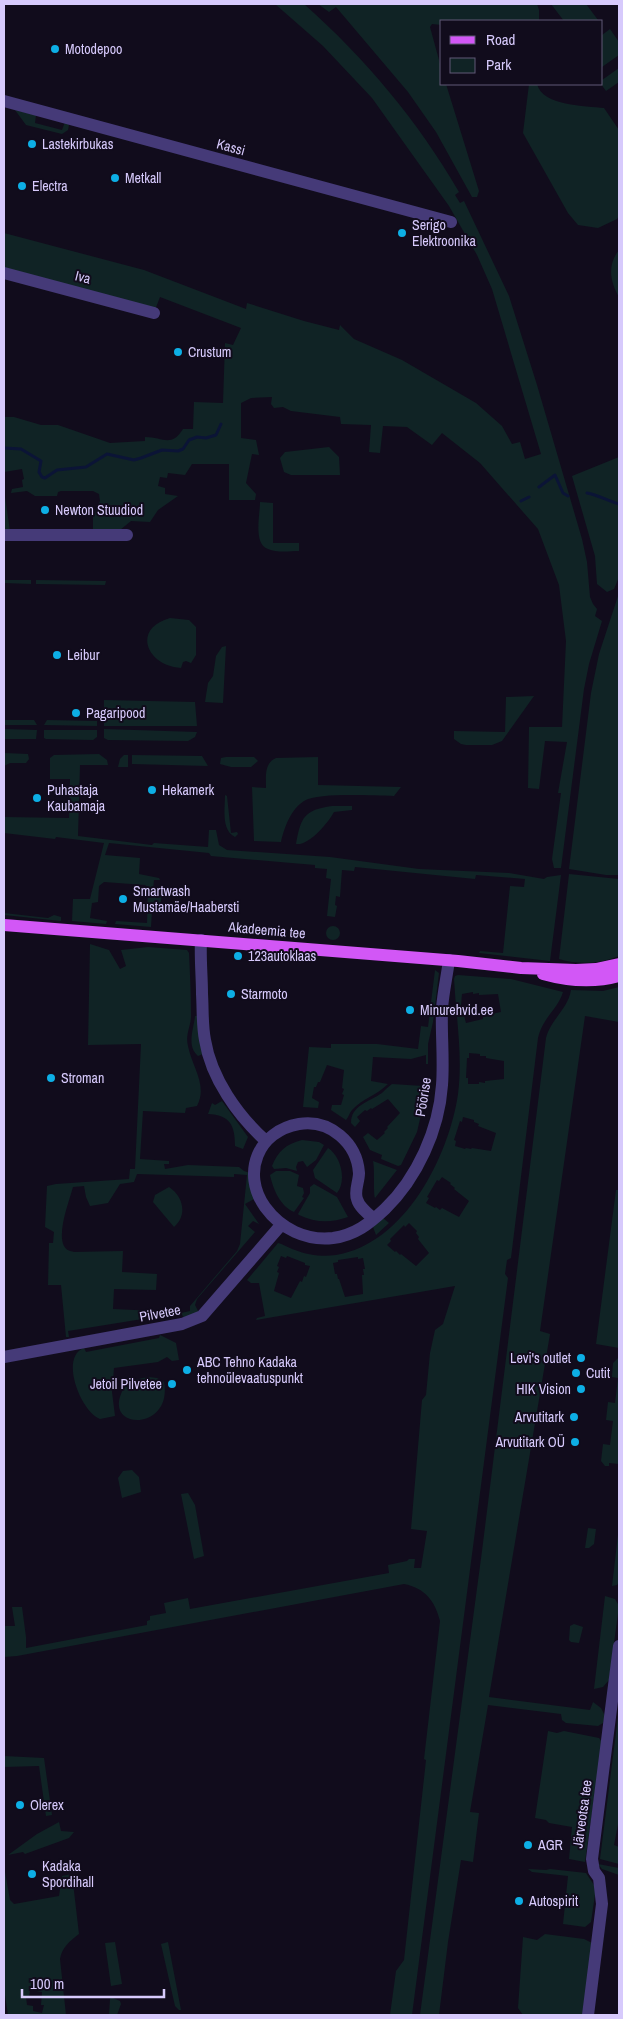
<svg xmlns="http://www.w3.org/2000/svg" width="623" height="2019" font-family="'Archivo Narrow',sans-serif">
<style>
.green{fill:#102325;fill-rule:evenodd}
.lines{fill:none;stroke-linecap:round;stroke-linejoin:round}
.stream{stroke:#0b1436;stroke-width:3}
.minor{stroke:#453a78;stroke-width:12}
.major{stroke:#d257f6;stroke-width:12}
.poi-dot{fill:#0dafe5;stroke:#110c1c;stroke-width:2}
.labels{text-anchor:middle;dominant-baseline:central;stroke-width:4;stroke-linejoin:round;paint-order:stroke}
.poi-label{font-size:14px;fill:#d7cafc;stroke:#110c1c;text-anchor:start}
.street-label{font-size:14px;fill:#d7cafc;stroke:#110c1c}
</style>
<rect width="100%" height="100%" fill="#110c1c"/>
<!-- green -->
<path class="green" d="M275,4H304C365,58 418,121 459,192L455,195L460,203L464,201L509,296L537,385L582,539L587,562L590,597L593,604L597,609L595,616L602,621L589,664L584,689L561,868H554L552,859L561,793H558L567,742L545,741L539,789L528,788L529,727H562L566,641L559,585L538,529L480,463L442,433L432,445L407,427L383,426L380,453L369,452L371,425L341,424L340,417L291,411L283,407L274,408L271,404L272,397L251,398L241,403V438L256,440L259,455L252,454L246,483L256,494L255,500H229V464H192L185,475L168,473L167,478L160,477L158,486L165,488V494L178,496L158,510L150,522L131,521L120,530L93,531V516L100,501L99,494L93,491H61L58,492L57,496H35L27,491L11,493L12,489L23,487L22,480L24,479L22,469L4,472V417H14L41,425H58L110,443L145,441V437C163,437 171,448 183,429H193L194,402L223,403L225,343L233,345L241,328L160,297L155,310L4,269V233L144,270L246,309L247,303L304,321L339,330L340,325L354,339L402,360L476,403L502,426L512,444L520,442L525,459L541,454L492,289L477,255L449,206L372,98L323,46Z
M318,4H537L539,10V21H442V25L432,24L430,27L442,71V84H446L479,191L477,197H472L436,132L408,92L336,7L329,12Z
M551,4H586L598,20L564,21Z
M610,29L619,42V55L602,67V35Z
M619,68V82L606,91L601,84L602,80Z
M529,84H537C542,106 586,106 604,108L619,130V216L617,219L598,228L578,225L568,213L523,133Z
M15,110L36,115L35,123L62,130L65,122L69,125L68,130L62,134L26,125Z
M619,250V297C610,282 607,265 619,250Z
M329,447L339,457L340,475H291L284,472L280,458L285,452Z
M619,457V577L614,589L607,592L597,584L595,556L572,476Z
M4,490L10,531H4Z
M260,502L273,503V543H299V551C290,551 277,553 268,549C253,544 260,515 260,502Z
M4,580H31V584L4,583Z
M36,580L106,581L105,585L36,584Z
M619,593V875H606L569,869L591,693L599,654Z
M170,618L189,620L196,627V655L191,663L186,661L183,662L181,668C147,666 131,629 170,618Z
M226,646L223,703L205,702L208,683L213,676L216,656L222,647Z
M534,696L502,741L492,745H466L461,744L454,739V731L505,732L506,697Z
M104,700L195,702L197,726H104Z
M4,720H34L37,725H4Z
M47,720L97,721V726L44,725Z
M4,729L37,730L36,739H4Z
M104,729L197,732L195,737L188,741L108,740L104,738Z
M44,730H97V737L93,740L46,739L44,738Z
M4,753L28,754L29,759L26,763H10L4,766Z
M99,754L107,760L108,765H80L78,836L152,845L154,843L208,847L209,830H216L219,845L227,850L330,857L419,869L509,873L544,879L547,877L561,875L550,961L479,953L480,951L503,953L510,886L524,887L525,879L476,875L475,879L355,867L354,871L342,870L340,897L336,896L335,905L337,906L335,917L327,916L331,879L326,878L327,869L315,868V865L211,856L209,853L109,843L105,855L140,858L139,874L159,878L160,880H154L153,889L162,890L160,912L152,911L151,927L115,924L116,921L147,923L148,887L145,885L104,882L99,886L98,902L92,903L90,918L107,921L106,924L72,921L73,899H90L104,843L56,837L55,839L4,833V817L69,818L70,779H50V758L54,755Z
M124,755H128V767H118L120,759Z
M132,755L202,756L208,766L132,764Z
M226,757H254L258,761L251,767H231L220,764L221,758Z
M318,757V785L401,787L394,796C374,796 319,792 304,801C291,809 284,828 281,842L254,841L252,787L266,788C266,777 264,763 276,758Z
M225,795L227,796L231,833L237,832L238,834L235,837C221,830 225,809 225,795Z
M332,806H352V810L334,812C328,823 309,846 296,844C301,817 304,810 332,806Z
M569,874L619,879V956C599,964 579,965 559,959Z
M4,913L48,918L54,915L61,917V921L4,915Z
M326 933a7 7 0 1 1 14 0a7 7 0 1 1-14 0Z
M90,944L109,950L120,969L126,966L121,950L148,947L187,950L189,953C190,974 191,995 191,1016C191,1026 185,1035 188,1046C192,1067 208,1085 197,1106L186,1108L185,1113L143,1111L140,1159L169,1161V1164H164L165,1169L188,1165L239,1167L244,1171L250,1173L254,1199L245,1204L259,1224L253,1221L248,1226L255,1232L197,1299L195,1305L199,1313L184,1318L181,1313L190,1311V1306L237,1251L240,1244L247,1175L234,1174V1177L137,1174L134,1182L120,1184L108,1203L90,1206L86,1197L84,1186L73,1187C69,1202 57,1232 64,1246C66,1250 70,1251 74,1252L123,1251L122,1272L157,1274L156,1290L114,1289L113,1309L156,1311L155,1317L68,1331L69,1337H66L61,1285H48L49,1243H53L54,1232L45,1227L47,1186L56,1184L129,1179L130,1169H135L141,1044L88,1045Z
M435,970L439,973L433,1022L428,1044V1064H426V1055L411,1059L373,1057L371,1081L388,1084C377,1095 362,1099 352,1110C349,1113 349,1117 346,1120L331,1110L332,1105H341L344,1095L342,1094L344,1089L342,1088L344,1070L327,1065L320,1082H318L316,1087H314L312,1098L319,1102L318,1108L303,1107L309,1047L331,1048V1044H377L418,1049L421,1026L428,1027Z
M458,975L511,979L563,992C558,1009 543,1017 538,1038L511,1258L507,1260L505,1274L508,1278L412,2015H390L396,1971L404,1960L426,1760L424,1759L440,1621C435,1601 425,1588 404,1584L17,1656L4,1657V1626H15L12,1607H22L26,1637V1648L147,1625V1621L150,1620V1616L166,1613L164,1603L188,1598L190,1609L389,1573L388,1565L407,1561L409,1559H415L414,1568H421L427,1531L411,1529L422,1400L426,1395L430,1353L435,1330L443,1324L455,1286L256,1320L257,1318L265,1316L259,1283H251L247,1280L278,1243C283,1244 289,1248 295,1250C307,1255 323,1257 336,1255C405,1244 449,1156 458,1094C463,1056 456,1017 454,979L455,976ZM473,992V994L479,993V995L498,994L501,1012L491,1014V1016L483,1017V1019L466,1023L461,1005L462,994ZM469,1053L480,1054V1056H486V1058L504,1061V1079L485,1081V1083L479,1082V1084H468V1078H466L467,1058H469ZM463,1117L474,1120V1122L479,1124L478,1126L496,1133L491,1151L472,1148L471,1149L466,1148L465,1149L455,1146L456,1141L454,1140L460,1121L462,1122ZM442,1177L451,1183L450,1184L455,1188L454,1189L469,1201L459,1217L442,1208L440,1210L436,1207L435,1208L426,1203L429,1198L427,1197L437,1180L439,1181ZM409,1223L417,1231L416,1233L419,1237L418,1239L429,1253L416,1266L401,1254L400,1255L396,1251L395,1252L387,1245L391,1241L390,1239L404,1225L405,1227ZM281,1256L286,1258L287,1256L305,1263V1265L310,1266L306,1277L304,1276L302,1282L300,1281L291,1298L274,1291L279,1273L277,1272L279,1267L277,1266ZM358,1257V1259L363,1258L365,1269H363L364,1275H362L363,1294L345,1297L339,1279H338L337,1274H335L333,1263L338,1262V1260Z
M619,987V1022L585,1016L540,1331L550,1334L489,1697L590,1710L593,1702L601,1708L605,1716L603,1723L598,1726L566,1723L562,1720L561,1714L488,1705L470,1812L479,1813L473,1862L461,1860L448,1942L439,2015H420L482,1551L546,1038C551,1019 568,1009 571,990L603,991Z
M195,1016H199L203,1054L198,1056C186,1046 194,1028 195,1016Z
M392,1084L423,1086L427,1089L417,1132L401,1165L398,1166L381,1159L382,1155L370,1150L363,1137L368,1133L377,1140L385,1133L384,1132L388,1128L387,1127L400,1113L388,1099L372,1109L371,1108L367,1111L365,1110L357,1117L360,1121L355,1127L351,1123C351,1105 369,1102 382,1093C385,1090 388,1087 392,1084Z
M222,1101L248,1137L243,1149L235,1146C235,1125 230,1115 208,1114L212,1103L215,1105Z
M302,1140L319,1142L324,1145L316,1160L307,1167L303,1161L298,1162L296,1167L297,1171L286,1168L274,1169L272,1166C278,1151 286,1144 302,1140Z
M328,1148C341,1156 347,1181 337,1193L315,1178L313,1170Z
M373,1161L397,1170L375,1198C373,1193 375,1169 373,1161Z
M276,1171H290L299,1175L297,1186L303,1188L304,1193L302,1197L304,1198L294,1212C280,1206 273,1189 270,1175Z
M314,1184L337,1197L348,1217C331,1223 316,1223 299,1215L298,1214L310,1193V1187Z
M169,1187C183,1196 188,1215 174,1227L153,1202L155,1195Z
M616,1190H619V1348L596,1344Z
M383,1218L389,1223L376,1235L373,1227Z
M160,1335L176,1343L179,1360L172,1361L167,1357L158,1362L114,1368L112,1392L115,1416L100,1419C81,1412 59,1357 84,1348L86,1352L159,1338Z
M619,1357V1464L609,1463V1466H605L601,1461L603,1444L610,1445L613,1421L606,1420L608,1402L615,1403L618,1378L612,1377L613,1363Z
M149,1377L157,1378L164,1382C173,1430 106,1431 121,1394C126,1381 136,1379 149,1377Z
M132,1470L139,1477L141,1492L122,1498L118,1478L123,1471Z
M188,1493L195,1505L204,1556L194,1559L181,1494Z
M619,1526V1582L617,1585L612,1586Z
M588,1528L596,1529L594,1544L589,1548H585Z
M605,1596L615,1599L619,1606L609,1680L603,1687L594,1689Z
M574,1624L583,1627L579,1643L571,1642L569,1640L570,1626Z
M619,1709V1819L614,1845L619,1847V1864L600,1859Z
M548,1731L557,1733L564,1731L599,1738L602,1742L585,1862L569,1859L572,1827L549,1823L546,1820L535,1818Z
M4,1756L44,1758L52,1815L46,1816L39,1766L4,1767Z
M59,1822L61,1831L74,1832L69,1838L25,1854L23,1852L8,1855L37,1834Z
M598,1864L619,1868V1875L602,1869Z
M4,1866L10,1900L14,1904L59,1896L62,1876L72,1874L79,1934C70,1941 62,1947 60,1959L66,2015H8L4,1989ZM30,1990L42,1992L41,2005H44L42,2013L33,2011V2006L27,2005L26,1997H29Z
M528,1869L546,1870L550,1869L586,1873L596,1888L591,1922L585,1927L563,1924L568,1876L532,1872Z
M545,1934L584,1939L592,1943L583,2015H523L518,2008L523,1937L537,1940Z
M115,1942L122,1984L111,1986L105,1943Z
M168,1942L181,2010H179L175,2006L161,1944Z
M111,1997L120,2001L121,2004L117,2015H109L110,1999Z"/>
<g class="lines">
<!-- stream -->
<path class="stream" d="M4,448L21,449L41,461L39,472L42,477L45,478L57,470L86,467L107,454L134,460L141,458L162,450L178,451L183,449L189,440L197,437L206,438L216,435L221,424
M539,487L555,475L563,493L568,496
M587,493C598,495 608,501 619,504
M521,501L529,497"/>
<!-- minor -->
<path class="minor" d="M4,101L451,222
M4,273L154,313
M4,535H127
M201,940C200,958 202,976 202,994C203,1009 202,1025 205,1040C211,1078 238,1116 266,1141
M374,1219C368,1214 359,1207 357,1199C354,1191 359,1182 359,1173C357,1143 330,1119 299,1124C258,1131 241,1173 265,1207C281,1229 306,1241 333,1238C355,1235 369,1224 385,1209C417,1178 439,1130 442,1085C444,1059 441,1034 442,1009C443,993 447,976 449,960
M4,1357L182,1324L202,1316L281,1225
M588,2015L602,1904L599,1878L594,1871L592,1859L619,1646"/>
<!-- major -->
<path class="major" d="M4,925L458,961L521,968L576,970L596,969L619,964
M543,974C568,981 594,983 619,976"/>
</g>
<!-- markers -->
<g class="poi-dot">
<circle cx="55" cy="49" r="5"/>
<circle cx="32" cy="144" r="5"/>
<circle cx="115" cy="178" r="5"/>
<circle cx="22" cy="186" r="5"/>
<circle cx="402" cy="233" r="5"/>
<circle cx="178" cy="352" r="5"/>
<circle cx="45" cy="510" r="5"/>
<circle cx="57" cy="655" r="5"/>
<circle cx="76" cy="713" r="5"/>
<circle cx="152" cy="790" r="5"/>
<circle cx="37" cy="798" r="5"/>
<circle cx="123" cy="899" r="5"/>
<circle cx="238" cy="956" r="5"/>
<circle cx="231" cy="994" r="5"/>
<circle cx="410" cy="1010" r="5"/>
<circle cx="51" cy="1078" r="5"/>
<circle cx="581" cy="1358" r="5"/>
<circle cx="187" cy="1370" r="5"/>
<circle cx="576" cy="1373" r="5"/>
<circle cx="172" cy="1384" r="5"/>
<circle cx="581" cy="1389" r="5"/>
<circle cx="574" cy="1417" r="5"/>
<circle cx="575" cy="1442" r="5"/>
<circle cx="20" cy="1805" r="5"/>
<circle cx="528" cy="1845" r="5"/>
<circle cx="32" cy="1874" r="5"/>
<circle cx="519" cy="1901" r="5"/>
</g>
<g class="labels">
<!-- poi labels -->
<g class="poi-label">
<text x="65" y="49">Motodepoo</text>
<text x="42" y="144">Lastekirbukas</text>
<text x="125" y="178">Metkall</text>
<text x="32" y="186">Electra</text>
<text x="412" y="225">Serigo<tspan x="412" dy="16">Elektroonika</tspan></text>
<text x="188" y="352">Crustum</text>
<text x="55" y="510">Newton Stuudiod</text>
<text x="67" y="655">Leibur</text>
<text x="86" y="713">Pagaripood</text>
<text x="47" y="790">Puhastaja<tspan x="47" dy="16">Kaubamaja</tspan></text>
<text x="162" y="790">Hekamerk</text>
<text x="133" y="891">Smartwash<tspan x="133" dy="16">Mustamäe/Haabersti</tspan></text>
<text x="248" y="956">123autoklaas</text>
<text x="241" y="994">Starmoto</text>
<text x="420" y="1010">Minurehvid.ee</text>
<text x="61" y="1078">Stroman</text>
<text x="571" y="1358" text-anchor="end">Levi's outlet</text>
<text x="197" y="1362">ABC Tehno Kadaka<tspan x="197" dy="16">tehnoülevaatuspunkt</tspan></text>
<text x="586" y="1373">Cutit</text>
<text x="162" y="1384" text-anchor="end">Jetoil Pilvetee</text>
<text x="571" y="1389" text-anchor="end">HIK Vision</text>
<text x="564" y="1417" text-anchor="end">Arvutitark</text>
<text x="565" y="1442" text-anchor="end">Arvutitark OÜ</text>
<text x="30" y="1805">Olerex</text>
<text x="538" y="1845">AGR</text>
<text x="42" y="1866">Kadaka<tspan x="42" dy="16">Spordihall</tspan></text>
<text x="529" y="1901">Autospirit</text>
</g>
<!-- street labels -->
<g class="street-label">
<text transform="translate(231 147) rotate(15)">Kassi</text>
<text transform="translate(83 277) rotate(14)">Iva</text>
<text transform="translate(267 930) rotate(5)">Akadeemia tee</text>
<text transform="translate(423 1097) rotate(-81)">Pöörise</text>
<text transform="translate(160 1313) rotate(-11)">Pilvetee</text>
<text transform="translate(582 1814) rotate(-82)">Järveotsa tee</text>
</g>
</g>
<!-- border -->
<rect width="623" height="2019" fill="none" stroke="#d7cafc" stroke-width="10"/>
<!-- legend -->
<rect x="440" y="20" width="162" height="65" fill="#110c1c" stroke="#605876"/>
<rect x="450" y="36" width="25" height="8" fill="#d257f6" stroke="#605876"/>
<text x="486" y="45" font-size="15" fill="#d7cafc">Road</text>
<rect x="450" y="58" width="25" height="15" fill="#102325" stroke="#605876"/>
<text x="486" y="70" font-size="15" fill="#d7cafc">Park</text>
<!-- scale -->
<path d="M22 1989v8h142v-8" fill="none" stroke="#d7cafc" stroke-width="2.5"/>
<text x="30" y="1989" font-size="15" fill="#d7cafc" stroke="#110c1c" stroke-width="4" paint-order="stroke">100 m</text>
</svg>
